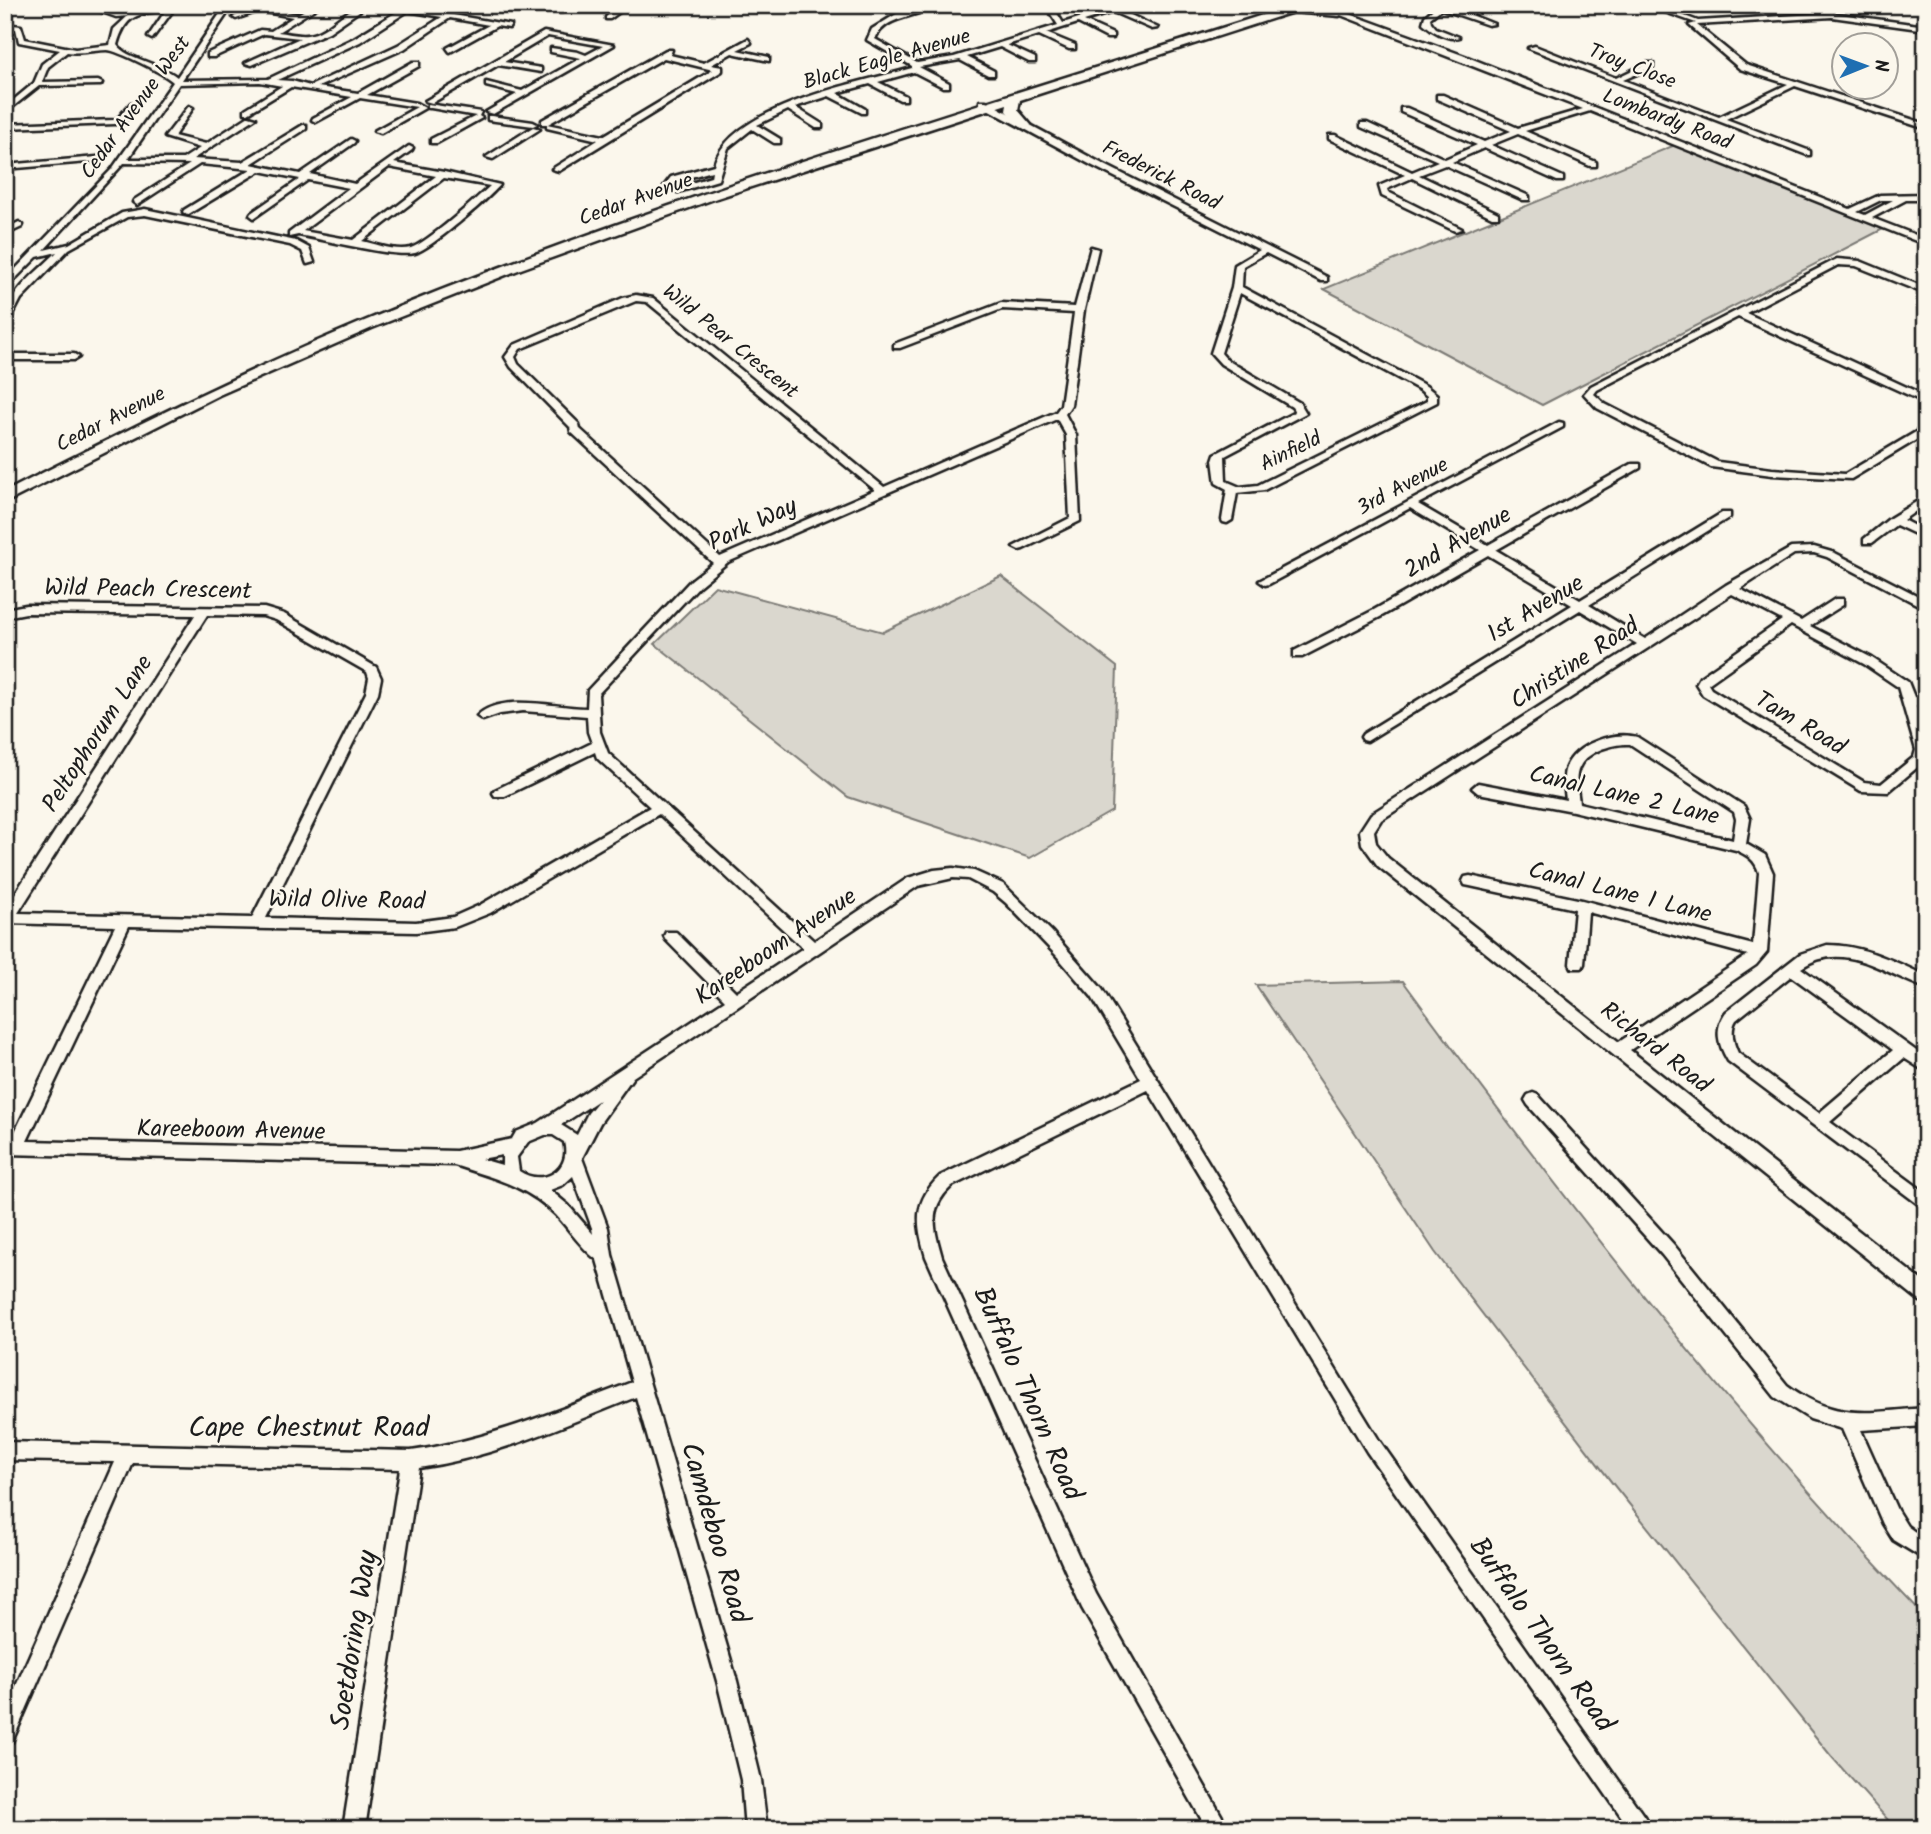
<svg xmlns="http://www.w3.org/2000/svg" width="1931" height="1834" font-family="Kalam,sans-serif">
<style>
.green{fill:#dad7ce;stroke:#7b7a75;stroke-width:2}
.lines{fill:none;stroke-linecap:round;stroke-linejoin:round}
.minor-casing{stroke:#1c1c1c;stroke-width:5}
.secondary-casing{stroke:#1c1c1c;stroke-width:5}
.minor{fill:#fbf7ec;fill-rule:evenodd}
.secondary{fill:#fbf7ec;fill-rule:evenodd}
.labels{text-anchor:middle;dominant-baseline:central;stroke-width:5;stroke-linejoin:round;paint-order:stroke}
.far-street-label{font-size:21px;fill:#1c1c1c;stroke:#fbf7ec}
.street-label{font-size:24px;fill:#1c1c1c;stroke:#fbf7ec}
.near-street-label{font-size:28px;fill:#1c1c1c;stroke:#fbf7ec}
</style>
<rect width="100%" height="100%" fill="#fbf7ec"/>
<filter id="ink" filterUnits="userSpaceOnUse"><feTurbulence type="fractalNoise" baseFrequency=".0143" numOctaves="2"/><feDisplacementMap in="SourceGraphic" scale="14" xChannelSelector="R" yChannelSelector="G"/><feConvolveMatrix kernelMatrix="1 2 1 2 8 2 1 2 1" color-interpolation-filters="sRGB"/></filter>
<g filter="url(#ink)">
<!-- green -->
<path class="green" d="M1675,145L1885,228L1542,405L1324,289Z
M1001,576L1117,667L1112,811L1030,858L848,797L655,644L715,586L883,632Z
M1403,981C1565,1202 1735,1420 1926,1618V1829H1896L1831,1756L1613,1484L1435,1252L1256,985Z"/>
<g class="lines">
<!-- minor casing -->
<g class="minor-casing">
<path id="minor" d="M93,5L116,13L174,5H194L174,9L152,39L148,37L166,10C137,14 126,14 117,45C126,59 161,63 177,77L226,5H233L182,80L268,79L354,38L400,10L378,5L407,7L511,25L509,28L497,26L450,52L447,48L489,25L450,18L404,49L318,87L358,93L413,62H419V66L367,95L416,103L425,108L381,133L374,131L417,107L360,98L316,122L312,120L313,118L352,97L291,87L248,113H245V109L282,86L260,82L179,84L128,159H183L200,148L165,137L189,106L193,108L174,136L206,144L249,116L256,118L193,159L242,162L303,125H306V129L251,164L300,174L351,139L355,141L354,143L310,174L355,184L409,146L413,148L412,150L394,163L444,172L500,185C488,199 432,248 415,253C395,258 322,239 298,235L289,237V233L349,188L308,180L254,218L250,215L251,213L300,179L260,171L187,215L183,212L184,210L251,169L200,164L137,205L133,202L134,200L190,164L124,163L44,250L69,244L122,213L145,209L296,241L309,248L314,262L307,264L302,251L290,245L145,215L127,217L69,249L21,299L10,320L5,323C5,294 38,272 57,252L37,257L5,289V280L112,169L173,82C165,74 117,50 107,50C94,50 81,54 67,52L48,67L42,82L98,81L102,83L101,85L39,86L5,113V107L34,83L42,64L60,50L19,42L16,29L5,28V24L21,26L25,39L75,49L110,45L114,29L128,16L116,17L85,6ZM408,11L442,17L398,45L310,86L292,81L277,80L360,42ZM389,167L436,176L353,240L303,231ZM444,178L490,186C476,199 427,243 411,248C396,252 376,244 362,241Z
M264,5L272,6L267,9L298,14L313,5H321L278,32C287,33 298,36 307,35C330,33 345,5 368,5L329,32L252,65L245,63L300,38L264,34L214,57H208V53L260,30L271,31L293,17L260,11L236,19L233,17Z
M563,5H571L562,12H558V10Z
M621,5H629L610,19H606V17Z
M911,5H919L913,10L934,5C918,19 886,14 875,39L917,63L954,57L1058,25L1045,5H1052L1063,23L1120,5H1131L1120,10L1158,28L1152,29L1113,12L1084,21L1113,34V38H1107L1078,23L1046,33L1075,45V49H1069L1039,35L1007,45L1035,58V62H1029L1000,47L967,57L994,71V75H988L960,60L919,67L949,83V87H943L914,72L878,82L906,96V100H900L870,84L837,93L865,109V113H862L829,96L795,107L822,124V128H816L788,110L757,125L780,139V143H774L752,129L728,148L718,180L678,192L665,188L664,186L671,177L714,165C730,106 859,83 912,68V66L867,40L872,29ZM712,171L711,177L678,187L673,185L677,181Z
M1315,5H1325L1465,56L1850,209L1880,195L1926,194V200H1906L1872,218L1926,239V245L1590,111L1525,131L1596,162V166H1590L1518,134L1491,145L1563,177V181H1557L1484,148L1452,162L1529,196V200H1523L1445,165L1419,175L1498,213V217H1492L1412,178L1387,189L1388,192L1462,229L1455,231L1382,196L1379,186L1405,175L1329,139V135H1335L1412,172L1438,161L1361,127V123H1367L1445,159L1477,145L1401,112V108H1407L1484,142L1511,131L1437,99V95H1443L1518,128L1583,109ZM1881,200H1893L1865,215L1857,212Z
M1438,5H1446L1494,24L1488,25L1441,9L1430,18L1431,22L1436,28L1459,37C1448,41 1432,31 1423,23L1425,16Z
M1506,5H1516L1522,9L1519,11Z
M1645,5H1655L1698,21L1832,13L1926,26V30L1832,17L1697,25L1746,65L1926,124V129L1795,86L1726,119L1810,151V155H1807L1528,48L1535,46L1616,78L1647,63H1653V67L1623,80L1719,117L1788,84L1740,69L1689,25L1696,23Z
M544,32L614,45L493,114L486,112L517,94L486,86V82L522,91L581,58L551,52V48L578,52L586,55L603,46L548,36L504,62L541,68V72L498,65L432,103L425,101Z
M748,39L751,43L737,50L769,57V61L732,53L711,65L722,67V71L559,171L552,169L598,140L547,128V124L603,136L713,70L664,58L548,124H542V120L666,50H672L670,55L704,63Z
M980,101H986L1099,162L1327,277V281H1321L1266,253L1243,266L1242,287L1426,386L1437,395V402L1264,490L1237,493L1232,520L1227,523L1223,522L1222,520L1227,489L1216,483L1213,460L1215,454L1295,412L1292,407L1221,364L1211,353L1232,288L1235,265L1260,250L1093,166L980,105ZM1240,293L1420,390L1427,396V401L1258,485L1240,487L1226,481L1225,456L1306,413L1300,403L1227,360L1221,353Z
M131,103L138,105L125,121L115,124L5,128V124L114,120L119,117Z
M428,104L481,112L479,116L482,118L437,143H431V139L476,116L431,108H428Z
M491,116L533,122L537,124L533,126L488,120V116Z
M533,127L540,129L493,159L486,157Z
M97,157H100V161L5,169V165Z
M19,222L23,225L22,227L5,235V229Z
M1091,247L1098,249L1084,310L1071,405L1065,414L1076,435L1080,521L1023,549L1019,550L1013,547L1070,518L1066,435L1057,419L728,562L699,586L598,694L600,732L608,753L814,941L908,878L934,870L953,868L974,871L1003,884L1051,931L1102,989L1379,1440L1653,1829H1630L1367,1452L1148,1090L952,1186C927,1209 934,1228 942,1257L1096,1594L1229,1829H1207L1082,1608L926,1257C916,1223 913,1202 940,1176L1141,1079L1092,997L1056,955L1006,903L993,892L968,879L953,878L918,886L633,1077L600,1123L582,1158L608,1228L612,1255L737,1681L761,1780L767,1829H745L741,1780L717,1681L636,1397C565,1425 495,1457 419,1468L365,1829H343L400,1469L133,1463L12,1742L5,1745V1711L115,1462L5,1460V1442L411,1451C489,1440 559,1410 632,1382L597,1260C580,1247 570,1230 556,1215C526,1185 493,1178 454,1165L5,1154V1140H11L115,926L5,923V909L195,615L26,613L5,617V609L26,605L264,608L284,614L376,667L381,678L378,693L266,918L416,922L453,917L480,905L650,807L597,758L595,752L505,796H495L493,793L495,790L592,743L588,732L587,716L523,711L500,714L483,720L477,716C501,692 556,708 587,708L588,690L691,580L713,563L571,432L570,427L511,367L505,357L514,345L623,298L636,295L653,298L884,487L1056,412L1061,405L1074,313L1002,309L900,348H894V344L1001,303L1075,307ZM636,301L647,302L875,490L720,557L580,429L579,424L518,364L515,357L520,349ZM207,615L263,616L276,620L367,672L369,678L366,693L252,918L18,913ZM659,814L803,948L736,992L676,932H666L664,936L666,940L725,1000L538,1123L516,1132L512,1139L456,1151L27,1141L129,926L416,932L455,927L490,913ZM599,1100L588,1113L577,1135L561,1125ZM545,1135H553L564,1142C572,1171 542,1187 519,1171L517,1157L528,1142ZM502,1155V1165L481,1159ZM573,1176L592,1228L593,1234L568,1205L550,1190L563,1185Z
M1837,259L1860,261L1926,288V294L1856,266L1838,265L1746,313L1926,396V403L1738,317L1597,390L1594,394L1605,404L1718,462L1772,469L1845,474L1926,426V434L1851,479L1772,475L1711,467L1597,408L1584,394L1591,386Z
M5,354H74L79,357L74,360H5Z
M1559,422L1563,423V427L1418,504L1488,545L1632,464H1640V468L1496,550L1580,600L1722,513H1730V517L1589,605L1645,639L1726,585L1791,548L1814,547L1835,553L1926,600V609L1827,557L1814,553L1794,554L1740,589L1801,621L1835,599H1843V605L1810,626L1872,658L1908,682L1914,697L1926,698V706H1916L1926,741V760L1888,792L1861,791L1703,695L1696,684L1700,677L1782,620L1732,594L1381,820L1374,831L1376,843L1388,858L1619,1042L1748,955L1588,912L1584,964L1582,968H1572L1570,964L1575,909L1470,886L1465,885L1463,881L1465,877L1470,876L1582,900L1753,945L1759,873C1756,860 1747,855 1736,850L1573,811L1478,793L1472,788L1478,783L1566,800C1565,789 1562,777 1566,767C1576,743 1614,731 1637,737L1744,806L1750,819L1746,844L1765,855L1773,873L1767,952L1756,965L1630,1050L1926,1284V1303L1920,1301L1378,866L1362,844L1360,831L1371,814L1637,644L1580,610L1367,741L1363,740L1361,737L1363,734L1572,605L1488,555L1380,617L1302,657H1294V651L1372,611L1480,550L1410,508L1269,584L1265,585L1259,581ZM1791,625L1864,664L1898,687L1916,750L1914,757L1881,784L1864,782L1711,689L1708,684ZM1630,744L1734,812L1736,819L1733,840L1579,803C1578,792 1574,778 1579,768C1586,751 1614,743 1630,744Z
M1926,496V504L1903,520L1926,532V539L1896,525L1872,543H1864V539L1890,518Z
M1827,945C1863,945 1894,961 1926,976V988C1884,974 1845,939 1801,968L1926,1058V1072L1904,1058L1830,1122L1926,1193V1210L1728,1061C1718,1044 1714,1029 1726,1012L1800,954ZM1791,976L1893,1050L1819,1113L1738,1053C1733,1043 1730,1029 1736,1020Z
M1533,1093L1538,1095L1674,1245L1787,1385C1837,1422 1868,1412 1926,1408V1426L1861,1430L1897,1510L1907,1526L1926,1540V1560L1893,1540L1883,1524L1842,1429L1810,1419L1775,1397L1662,1255L1528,1105L1525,1100L1528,1095Z"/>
</g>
<!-- secondary casing -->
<g class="secondary-casing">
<path id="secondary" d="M1294,5H1310L1309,7L1344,13L1339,16L1293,12L1020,100L1018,110L1031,125L1029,127H1021L1006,111L1007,104L717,198L521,269L372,328L219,395L5,503V492C123,432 240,373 362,322C665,196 982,105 1294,5Z"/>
</g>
<!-- minor -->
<use href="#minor" class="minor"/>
<!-- secondary -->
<use href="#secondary" class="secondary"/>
</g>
</g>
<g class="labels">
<!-- far-street labels -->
<g class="far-street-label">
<text transform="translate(887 60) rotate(-16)">Black Eagle Avenue</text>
<text transform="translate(1632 67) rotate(21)">Troy Close</text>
<text transform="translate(136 108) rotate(-54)">Cedar Avenue West</text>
<text transform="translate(1667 120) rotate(21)">Lombardy Road</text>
<text transform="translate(1161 176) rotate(27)">Frederick Road</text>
<text transform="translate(636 200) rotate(-20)">Cedar Avenue</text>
<text transform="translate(730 342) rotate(39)">Wild Pear Crescent</text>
<text transform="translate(111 420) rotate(-27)">Cedar Avenue</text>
<text transform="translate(1291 452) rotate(-26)">Ainfield</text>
<text transform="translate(1403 487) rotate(-28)">3rd Avenue</text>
</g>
<!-- street labels -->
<g class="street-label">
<text transform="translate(753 525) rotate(-25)">Park Way</text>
<text transform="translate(1458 543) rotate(-30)">2nd Avenue</text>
<text transform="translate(148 590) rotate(1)">Wild Peach Crescent</text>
<text transform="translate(1536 609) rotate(-31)">1st Avenue</text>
<text transform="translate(1575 664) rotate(-33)">Christine Road</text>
<text transform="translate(1800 724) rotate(31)">Tam Road</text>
<text transform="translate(98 734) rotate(-57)">Peltophorum Lane</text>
<text transform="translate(1624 796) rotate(13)">Canal Lane 2 Lane</text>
<text transform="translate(1620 893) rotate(14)">Canal Lane 1 Lane</text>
<text transform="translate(347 901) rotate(1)">Wild Olive Road</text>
<text transform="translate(776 947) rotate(-34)">Kareeboom Avenue</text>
<text transform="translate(1655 1048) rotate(38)">Richard Road</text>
<text transform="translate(231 1131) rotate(1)">Kareeboom Avenue</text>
</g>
<!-- near-street labels -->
<g class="near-street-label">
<text transform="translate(1027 1394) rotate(66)">Buffalo Thorn Road</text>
<text x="309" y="1428">Cape Chestnut Road</text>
<text transform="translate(714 1533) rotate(74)">Camdeboo Road</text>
<text transform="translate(1541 1635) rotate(55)">Buffalo Thorn Road</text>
<text transform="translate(355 1640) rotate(-81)">Soetdoring Way</text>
</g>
</g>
<!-- margin -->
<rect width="1931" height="1834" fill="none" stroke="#fbf7ec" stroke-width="28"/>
<rect x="14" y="14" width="1903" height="1806" fill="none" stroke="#1c1c1c" stroke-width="2.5" filter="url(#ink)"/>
<!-- north arrow -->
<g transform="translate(1865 66) rotate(89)"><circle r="33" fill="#fbf7ec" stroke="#a29f99" stroke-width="2"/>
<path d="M0-5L12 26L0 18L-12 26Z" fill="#1f6fb2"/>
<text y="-10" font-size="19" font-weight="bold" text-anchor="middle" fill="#1c1c1c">N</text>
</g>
</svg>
